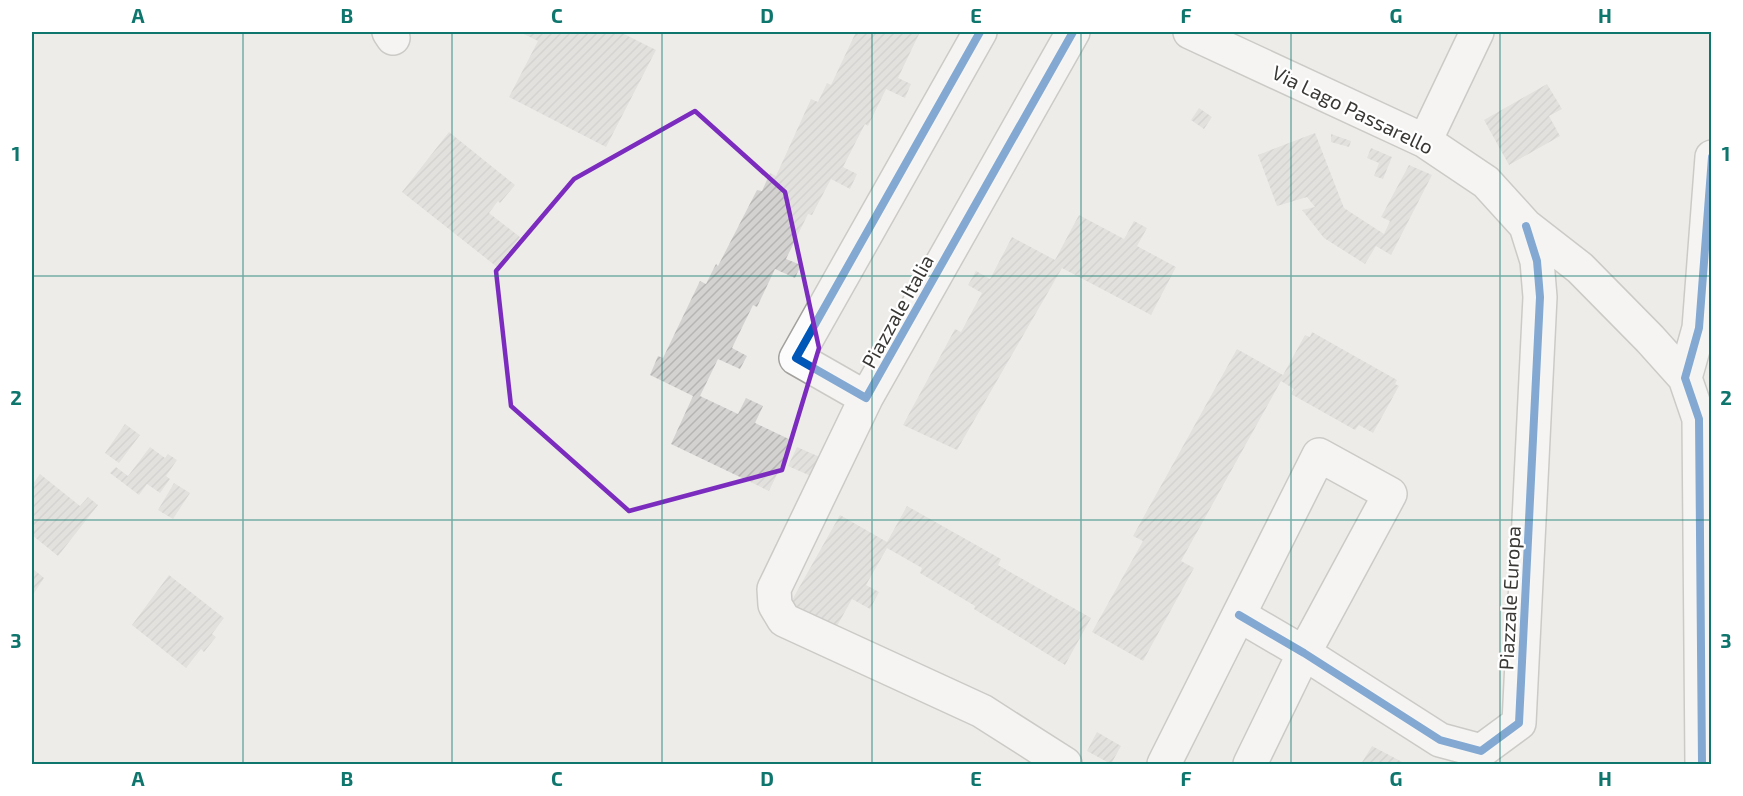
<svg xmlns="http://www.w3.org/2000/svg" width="1743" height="796" font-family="'Exo 2',sans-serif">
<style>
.building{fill:url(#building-hatch)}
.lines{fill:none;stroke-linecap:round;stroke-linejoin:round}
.minor-casing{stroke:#a3a19e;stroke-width:36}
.minor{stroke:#fcfcfc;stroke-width:33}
.cycleway-casing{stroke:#fff;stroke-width:11}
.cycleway{stroke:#0057b8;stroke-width:8}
.marked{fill:none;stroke:#7b2cbf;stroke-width:4.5;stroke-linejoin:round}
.grid{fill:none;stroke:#0f766e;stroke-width:1.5;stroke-opacity:0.55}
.labels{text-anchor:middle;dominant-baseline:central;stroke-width:4.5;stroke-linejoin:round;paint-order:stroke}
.street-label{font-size:20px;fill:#3a3835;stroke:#fff}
.neatline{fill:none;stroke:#0f766e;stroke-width:2}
.grid-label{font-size:20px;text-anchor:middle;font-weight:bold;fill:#0f766e}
</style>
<defs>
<pattern id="building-hatch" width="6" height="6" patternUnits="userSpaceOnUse" patternTransform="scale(1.5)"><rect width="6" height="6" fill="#d4d2d1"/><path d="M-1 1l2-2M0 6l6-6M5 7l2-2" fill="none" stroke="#b7b5b4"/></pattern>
</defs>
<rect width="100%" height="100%" fill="#eeece9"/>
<!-- building -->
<path class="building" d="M520,32H620L656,50L606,147L509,97L538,41Z
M856,32H920L898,78L911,84L905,98L886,89L868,126L865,124L843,167L857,174L850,189L831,179L812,215L808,214L786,259L801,265L795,278L775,269L757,307L753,305L732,348L747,356L740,369L718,359L700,396L738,414L746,398L763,406L755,423L793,441L769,491L671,444L693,396L650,375L658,356L663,358L700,281L706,284L716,264L718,266L757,190L762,191L770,173L776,176L811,99L818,102L827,83L831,85Z
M1547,84L1562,109L1549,116L1560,136L1509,165L1484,120Z
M1199,108L1212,117L1204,129L1191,120Z
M449,132L515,185L500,203L498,201L489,213L520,237L497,267L402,192Z
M1315,133L1344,208L1384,234L1390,221L1381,217L1409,165L1432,175L1391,255L1376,246L1365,264L1324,238L1302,210L1315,207L1307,197L1277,206L1258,155Z
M1331,134L1351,141L1349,147L1331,142Z
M1371,148L1392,157L1383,179L1374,176L1379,163L1367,158Z
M1079,215L1124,239L1134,221L1147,228L1137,246L1176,267L1151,315L1062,268L957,450L903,425L955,329L961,332L982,293L968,285L976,271L990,279L1012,237L1055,260Z
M1312,332L1397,380L1395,384L1399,386L1373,433L1359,425L1355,430L1291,394L1294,389L1281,381L1181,561L1194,568L1143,661L1092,632L1143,541L1133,536L1237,349L1283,375L1305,335L1310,337Z
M125,424L140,435L119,463L105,453Z
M150,447L165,458L168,454L177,460L166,476L170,479L160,493L147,484L139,495L110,473L116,467L128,476Z
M797,447L822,458L813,477L788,466Z
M40,474L80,506L88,497L98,505L58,556L32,535V485Z
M174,483L190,493L173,519L158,510Z
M907,506L1001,559L998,565L1091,618L1065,665L974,609L975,606L920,573L922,568L887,548L866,585L879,592L870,609L852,599L832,635L787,609L840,515L887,542Z
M32,568L44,578L32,596Z
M169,575L224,618L212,634L216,637L204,652L201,649L186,668L132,625Z
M1097,732L1121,746L1111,764L1087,751Z
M1372,746L1406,764H1361Z"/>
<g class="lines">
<!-- minor casing -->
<g class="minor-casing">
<path id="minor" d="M389,32L393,38
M980,32L796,358L866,398L1073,32
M1190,32L1425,141L1486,182L1526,226L1580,268L1650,339L1685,378
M1425,141L1477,32
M866,398L774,589L775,605L784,620L982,711L1065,764
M1239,615L1304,653L1440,740L1481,751L1519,723L1540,297L1537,261L1526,226
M1164,764L1319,455L1390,494L1304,653L1250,764
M1702,764L1699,419L1685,378L1699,328L1712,157"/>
</g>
<!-- minor -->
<use href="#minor" class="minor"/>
<!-- cycleway casing -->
<g class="cycleway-casing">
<path id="cycleway" d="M980,32L796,358L866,398L1073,32
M1239,615L1304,653L1440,740L1481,751L1519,723L1540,297L1537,261L1526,226
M1702,764L1699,419L1685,378L1699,328L1712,157"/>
</g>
<!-- cycleway -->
<use href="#cycleway" class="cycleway"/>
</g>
<!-- marked area -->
<path d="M0 0H1743V796H0ZM695,111L785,192L819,348L782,470L629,511L511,406L496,271L574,179Z" fill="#eeece9" fill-opacity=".55" fill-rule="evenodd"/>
<path class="marked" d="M695,111L785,192L819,348L782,470L629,511L511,406L496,271L574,179Z"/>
<!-- grid -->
<path class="grid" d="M243,32V764M452,32V764M662,32V764M872,32V764M1081,32V764M1291,32V764M1500,32V764M32,276H1712M32,520H1712"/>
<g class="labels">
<!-- street labels -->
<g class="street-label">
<text transform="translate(1353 109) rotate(26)">Via Lago Passarello</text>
<text transform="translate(897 311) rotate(-61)">Piazzale Italia</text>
<text transform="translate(1509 598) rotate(-87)">Piazzale Europa</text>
</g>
</g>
<!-- border -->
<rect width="1743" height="796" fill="none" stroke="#ffffff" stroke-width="66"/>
<rect x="33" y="33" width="1677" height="730" class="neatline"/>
<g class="grid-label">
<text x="138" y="23">A</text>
<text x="347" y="23">B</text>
<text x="557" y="23">C</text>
<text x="767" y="23">D</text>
<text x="976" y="23">E</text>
<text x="1186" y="23">F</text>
<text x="1396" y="23">G</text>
<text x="1605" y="23">H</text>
<text x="16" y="161">1</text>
<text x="1726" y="161">1</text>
<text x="16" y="405">2</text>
<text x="1726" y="405">2</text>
<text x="16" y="648">3</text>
<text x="1726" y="648">3</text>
<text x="138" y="786">A</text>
<text x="347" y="786">B</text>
<text x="557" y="786">C</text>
<text x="767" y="786">D</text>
<text x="976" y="786">E</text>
<text x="1186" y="786">F</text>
<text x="1396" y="786">G</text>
<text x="1605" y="786">H</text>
</g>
</svg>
